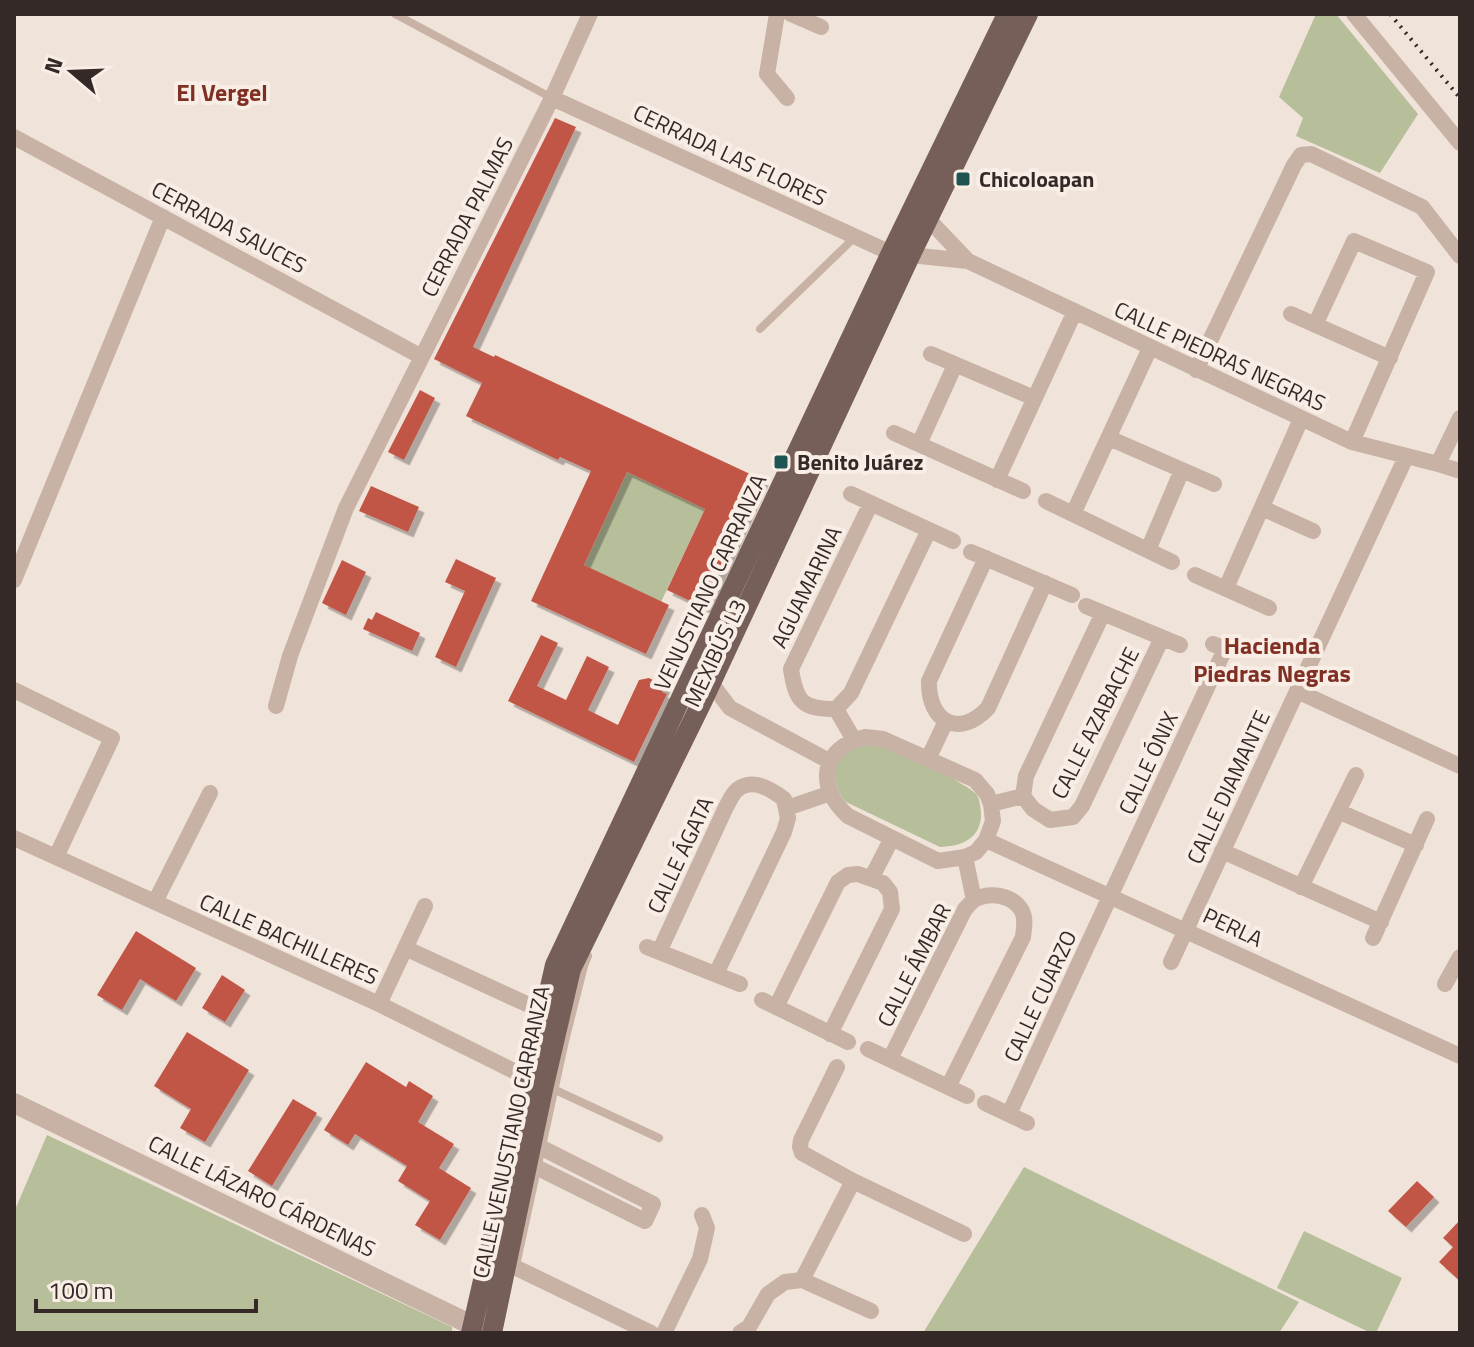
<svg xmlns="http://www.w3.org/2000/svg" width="1474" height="1347" font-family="'Titillium Web',sans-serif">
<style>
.green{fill:#b7be9a}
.building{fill:#c15647;filter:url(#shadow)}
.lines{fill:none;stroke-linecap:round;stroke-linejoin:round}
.service{stroke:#c8b2a6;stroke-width:8}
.minor{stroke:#c8b2a6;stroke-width:16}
.tertiary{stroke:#c8b2a6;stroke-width:20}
.primary{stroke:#765f58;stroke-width:20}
.rail{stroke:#342927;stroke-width:4;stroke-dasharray:2 6;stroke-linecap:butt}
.poi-dot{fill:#1e5451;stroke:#f8eee6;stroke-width:3}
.labels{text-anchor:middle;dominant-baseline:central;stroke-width:8;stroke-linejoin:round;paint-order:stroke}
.street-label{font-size:22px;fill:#342927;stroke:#f8eee6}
.poi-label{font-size:22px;font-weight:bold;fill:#342927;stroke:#f8eee6;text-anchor:start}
.neighbourhood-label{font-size:24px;font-weight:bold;fill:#802f23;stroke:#f8eee6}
</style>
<defs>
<filter id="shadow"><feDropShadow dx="5.5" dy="5.5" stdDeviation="0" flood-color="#0004"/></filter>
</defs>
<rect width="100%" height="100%" fill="#f0e3da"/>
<!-- green -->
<path class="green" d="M1316,14H1336L1418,114L1380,173L1296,136L1303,118L1279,97Z
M627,472L705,509L661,602L584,565Z
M860,743C866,743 872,742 878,743C890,745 969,785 976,794C980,799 980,806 981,812C982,838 963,846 940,847L846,802C837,792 829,771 838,759C843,752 853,747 860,743Z
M47,1135L452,1327V1333H14V1212Z
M1024,1167L1299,1302L1279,1333H923Z
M1304,1231L1402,1278L1376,1333H1371L1277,1288Z"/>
<!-- building -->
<path class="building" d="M555,118L576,127L473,347L494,357L495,355L763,480L705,608L667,590L705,509L627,472L584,565L669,605L646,654L531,601L591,471L560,457L558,460L466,416L482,383L434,359Z
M420,390L435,398L404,460L388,452Z
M371,486L419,507L408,532L359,511Z
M456,559L496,578L456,667L435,657L465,591L445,582Z
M342,560L366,572L346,615L322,603Z
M376,612L420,633L412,651L363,629L368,618L372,620Z
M541,635L558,643L537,686L566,700L587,656L609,667L588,710L618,725L639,680L649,678L665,686L662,692L667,694L634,762L508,701Z
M136,931L196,968L176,1001L140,979L122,1010L97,995Z
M222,975L245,990L225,1022L202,1008Z
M187,1032L249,1070L205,1142L180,1128L191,1109L154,1086Z
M366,1062L406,1087L409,1081L433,1096L418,1122L454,1144L439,1168L471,1188L440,1240L415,1225L430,1201L398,1181L407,1166L355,1134L348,1145L324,1130Z
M293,1099L317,1113L272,1186L248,1171Z
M1417,1181L1434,1197L1406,1227L1388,1211Z
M1460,1220V1281L1439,1262L1453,1247L1443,1238Z"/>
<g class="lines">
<!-- service -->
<path class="service" d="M395,14L552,98
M760,329L855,237
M551,1088L659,1138
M515,1270L565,1041L584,966L588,956"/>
<!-- minor -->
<path class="minor" d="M777,14L767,74L787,98
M791,14L821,27
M1354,14L1460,143
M552,98L891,253L968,261L1352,442L1438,464L1460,471
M14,137L422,357
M921,214L928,219L968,261
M1291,314L1390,358
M1315,325L1354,241L1427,272L1352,442
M931,354L1034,398
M1196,370L1294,165L1301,155L1311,154L1422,207L1460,256
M894,433L1023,491
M1109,438L1214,484
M919,444L955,365
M1438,464L1460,418
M997,480L1075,311
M851,494L953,541
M1046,501L1172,562
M871,503L791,669C796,702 802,709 836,709L851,693L929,530
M1262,508L1313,531
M1073,514L1150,348
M1148,550L1182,470
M971,552L1072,595
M986,558L929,681C928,722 959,739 988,708L1045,583
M1195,575L1269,608
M14,580L163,217
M1226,588L1301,419
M1086,606L1180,645
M1103,613L1026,776L1023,796L1033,809L1050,820L1073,817L1082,806L1162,638
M703,676L711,683L730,708L829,761
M14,690L112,738L56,857
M1297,691L1460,766
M276,706L290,656L346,508L552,98L590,14
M836,709L854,740
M865,737L883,739L975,780L987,794L991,804L993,821L986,840L976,852L965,857L938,861L848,816C815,786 821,748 865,737Z
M928,759L946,721
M991,804L1023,796
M787,808L831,793
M1340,812L1416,845
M14,838L379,1004L538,1083
M986,840L1460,1056
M1222,851L1381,922
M965,857L974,900
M872,877L892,838
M1301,887L1356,775
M155,902L210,793
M1373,938L1427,819
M647,947L740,984
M405,948L544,1012
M659,952L726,807C729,802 732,794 737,790C752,777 771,789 784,799L788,818L784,832L716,974
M1171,962L1406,457
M1445,984L1460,957
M762,1000L848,1042
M379,1004L425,906
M776,1007L838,882L848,875L858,874L883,883L890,892L892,909L830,1034
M868,1049L967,1096
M890,1059L965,909C968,906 971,902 974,900C990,891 1013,895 1022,911C1026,919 1024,928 1023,937L948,1087
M837,1067L801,1140L800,1147L802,1153L853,1181L964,1234
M985,1103L1027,1123
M1009,1114L1225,649L1213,644
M528,1163L645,1221L653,1204L532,1143
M498,1259L651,1333
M802,1280L853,1181
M664,1333L700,1259L707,1228L702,1215
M740,1333L749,1327L768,1294L785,1282L802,1280L871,1311"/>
<!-- tertiary -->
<path class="tertiary" d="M14,1103L488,1333"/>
<!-- primary -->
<path class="primary" d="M471,1333L555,965L891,253L1007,14
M492,1333L544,1085L571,969L702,702L910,256L1028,14"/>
<!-- rail -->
<path class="rail" d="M1390,14L1460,98"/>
</g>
<!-- markers -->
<g class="poi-dot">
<rect x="955" y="171" width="16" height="16" rx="4"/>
<rect x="773" y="454" width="16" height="16" rx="4"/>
</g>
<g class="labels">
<!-- street labels -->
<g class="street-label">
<text transform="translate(730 155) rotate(25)">CERRADA LAS FLORES</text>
<text transform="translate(467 217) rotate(-63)">CERRADA PALMAS</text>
<text transform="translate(229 227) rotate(28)">CERRADA SAUCES</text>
<text transform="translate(1220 356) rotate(25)">CALLE PIEDRAS NEGRAS</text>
<text transform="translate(710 582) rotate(-65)">VENUSTIANO CARRANZA</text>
<text transform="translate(806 587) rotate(-64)">AGUAMARINA</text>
<text transform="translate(715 653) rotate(-65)">MEXIBÚS L3</text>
<text transform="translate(1095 723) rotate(-63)">CALLE AZABACHE</text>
<text transform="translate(1148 763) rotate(-65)">CALLE ÓNIX</text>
<text transform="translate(1228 787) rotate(-65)">CALLE DIAMANTE</text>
<text transform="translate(680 855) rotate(-65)">CALLE ÁGATA</text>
<text transform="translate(1233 927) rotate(25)">PERLA</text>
<text transform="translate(289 939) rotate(24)">CALLE BACHILLERES</text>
<text transform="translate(914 965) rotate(-63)">CALLE ÁMBAR</text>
<text transform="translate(1040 996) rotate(-65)">CALLE CUARZO</text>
<text transform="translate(511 1132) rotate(-78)">CALLE VENUSTIANO CARRANZA</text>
<text transform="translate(262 1196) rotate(26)">CALLE LÁZARO CÁRDENAS</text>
</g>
<!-- poi labels -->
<g class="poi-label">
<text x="979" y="179">Chicoloapan</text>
<text x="797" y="462">Benito Juárez</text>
</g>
<!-- neighbourhood labels -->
<g class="neighbourhood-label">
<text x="222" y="92">El Vergel</text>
<text x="1272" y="645">Hacienda<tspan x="1272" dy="28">Piedras Negras</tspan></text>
</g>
</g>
<!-- border -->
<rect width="1474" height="1347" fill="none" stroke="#342927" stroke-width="32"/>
<!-- north arrow -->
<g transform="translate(72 72) rotate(289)" stroke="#f8eee6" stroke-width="6" paint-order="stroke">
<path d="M0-6L14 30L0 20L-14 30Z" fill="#342927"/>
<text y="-12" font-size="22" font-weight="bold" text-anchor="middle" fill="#342927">N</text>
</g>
<!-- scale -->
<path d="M36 1299v12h220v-12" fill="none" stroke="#342927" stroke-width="4"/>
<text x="48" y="1299" font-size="24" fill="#342927" stroke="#f8eee6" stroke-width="6" paint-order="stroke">100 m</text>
</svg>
